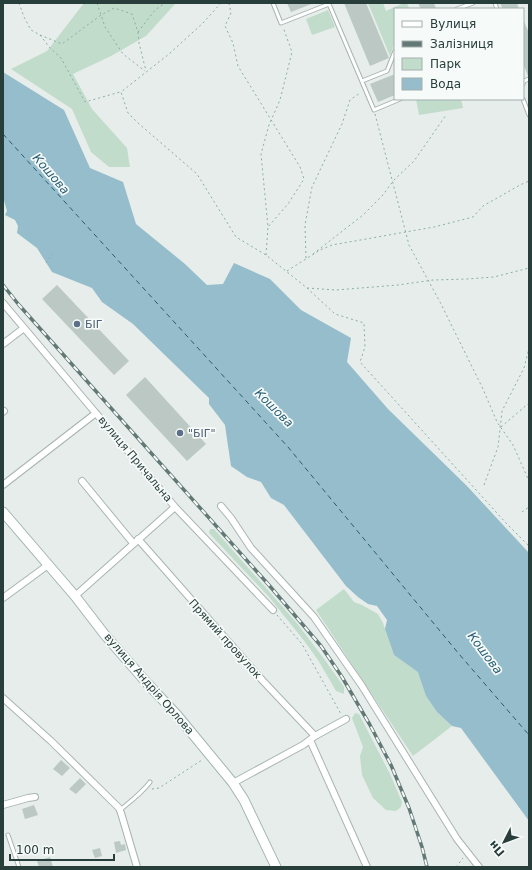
<svg xmlns="http://www.w3.org/2000/svg" width="532" height="870" font-family="'DejaVu Sans',sans-serif">
<style>
.green{fill:#c2dccc}
.water{fill:#95bdcb}
.lines{fill:none;stroke-linecap:round;stroke-linejoin:round}
.ferry{stroke:#275e73;stroke-width:1;stroke-dasharray:5 4;stroke-linecap:butt}
.building{fill:#bcc8c4}
.lane-casing{stroke:#a9b5b2;stroke-width:5}
.street-casing{stroke:#a9b5b2;stroke-width:8}
.secondary-casing{stroke:#a3b5b1;stroke-width:11}
.path{stroke:#8aada6;stroke-width:1;stroke-dasharray:2 3;stroke-linecap:butt}
.lane{stroke:#fff;stroke-width:3}
.street{stroke:#fff;stroke-width:6}
.secondary{stroke:#fff;stroke-width:9}
.rail-casing{stroke:#627975;stroke-width:3.5}
.rail{stroke:#f6faf9;stroke-width:2;stroke-dasharray:6;stroke-linecap:butt}
.service-dot{fill:#5c6f8a;stroke:#f6faf9;stroke-width:1.5}
.labels{text-anchor:middle;dominant-baseline:central;stroke-width:3.5;stroke-linejoin:round;paint-order:stroke}
.service-label{font-size:11px;fill:#4e5e75;stroke:#f6faf9;text-anchor:start}
.street-label{font-size:11px;fill:#273e3a;stroke:#f6faf9}
.water-label{font-size:12px;font-style:italic;fill:#275e73;stroke:#f6faf9}
</style>
<rect width="100%" height="100%" fill="#e6edeb"/>
<!-- green -->
<path class="green" d="M84,3H176L146,36L111,56L73,74L92,109L127,148L130,167H109L91,152L72,109L11,69L47,51Z
M368,3H383L386,11L404,3H407L409,8L395,9L394,15L395,42L390,56Z
M328,10L335,27L312,35L306,19Z
M416,99H461L463,108L419,115Z
M210,529H214L296,622L325,660L344,687V694L336,691L318,660L305,642L269,597L209,533Z
M344,589L354,602L362,605L378,614L383,623L394,655L419,672L426,696L437,712L452,726L413,756L316,610Z
M355,713L359,714L390,774L402,802L401,807L396,811L386,810L373,798L362,775L360,756L363,747L352,718Z"/>
<!-- water -->
<path class="water" d="M3,72L64,110L90,168L123,182L136,224L185,264L207,285L223,284L234,263L270,279L301,310L351,338L347,362L388,409L467,486L529,553V821L461,728L452,726L437,712L426,696L418,672L394,655L385,629L387,620L377,606L368,604L358,597L346,586L284,505L271,498L261,482L247,477L231,466L227,439L225,425L209,404V398L133,324L102,302L92,288L52,272L37,248L17,233L18,226L15,220L5,215L7,211L3,197Z"/>
<g class="lines">
<!-- ferry -->
<path class="ferry" d="M3,134L288,447L459,654L529,735"/>
</g>
<!-- building -->
<path class="building" d="M287,3H314L291,12Z
M344,3H366L389,58L370,66Z
M418,3H434L436,9H421Z
M500,3H517L519,9H503Z
M523,19L529,33V76H528L523,63Z
M395,74V95L378,102L370,84Z
M57,285L129,361L114,375L42,299Z
M145,377L206,444L187,461L126,395Z
M61,760L70,768L62,776L53,769Z
M80,778L86,784L76,794L69,789Z
M34,805L38,815L25,819L22,809Z
M120,841L121,845L125,844L126,850L116,853L114,842Z
M100,848L102,856L95,858L92,850Z
M50,857L53,867H39L37,861Z"/>
<g class="lines">
<!-- lane casing -->
<g class="lane-casing">
<path id="lane" d="M273,3L281,23L329,4L374,110L400,99
M495,3L497,9
M457,9L473,3
M362,81L387,71L395,51
M523,84L524,81L529,79
M523,99L529,115
M120,810C131,801 142,793 150,782
M8,835L19,867"/>
</g>
<!-- street casing -->
<g class="street-casing">
<path id="street" d="M3,303L175,507L273,610
M3,344L24,328
M3,412L4,411
M82,481L133,543
M3,485L96,413
M221,506L231,518L251,548L314,617L362,686L457,839L479,867
M138,539L263,681L315,736
M75,596L175,507
M3,598L48,565
M3,698L51,741L119,808L121,813L137,867
M310,740L367,867
M233,783L303,745L315,736L346,719
M3,805L28,798L35,797"/>
</g>
<!-- secondary casing -->
<g class="secondary-casing">
<path id="secondary" d="M3,512L75,596L105,635L146,682L177,715L233,783L244,800L276,867"/>
</g>
<!-- path -->
<path class="path" d="M19,3L24,17L31,30L40,35L50,48L61,58L85,102L120,92
M97,3L105,27L123,54L145,71
M221,3L203,23L169,54L121,92L128,113L138,123L197,174L236,237L266,255L307,288L335,314L364,323L365,347L360,362L506,523L529,546
M229,3L231,13L225,26L233,43L238,66L300,167L304,179L288,204L268,227
M138,32L155,10L165,3
M40,35L62,44L101,15L114,8L132,14L138,32L139,43L146,71
M375,114L409,245L440,302L483,389L497,422L513,445L529,481
M313,254L363,215L382,196L394,180L414,161L446,115
M266,255L268,227L261,154L269,125L280,100L292,52L283,27
M306,258L305,225L312,187L342,124L350,100L360,93
M46,263L53,254
M287,271L320,250L332,245L434,227L473,217L483,206L520,185L529,181
M307,288L336,290L398,285L433,280L467,279L494,277L529,268
M501,427L529,403
M484,485L498,447L502,411L524,368L529,348
M522,512L529,507
M277,615L302,644L341,714
M152,789L159,788L202,760
M456,867L463,858"/>
<!-- lane -->
<use href="#lane" class="lane"/>
<!-- street -->
<use href="#street" class="street"/>
<!-- secondary -->
<use href="#secondary" class="secondary"/>
<!-- rail casing -->
<g class="rail-casing">
<path id="rail" d="M3,285L19,305L268,584L321,646L342,677L370,725L391,765L409,808L422,847L427,867"/>
</g>
<!-- rail -->
<use href="#rail" class="rail"/>
</g>
<!-- markers -->
<g class="service-dot">
<circle cx="77" cy="324" r="4"/>
<circle cx="180" cy="433" r="4"/>
</g>
<g class="labels">
<!-- service labels -->
<g class="service-label">
<text x="85" y="324">БІГ</text>
<text x="188" y="433">"БІГ"</text>
</g>
<!-- street labels -->
<g class="street-label">
<text transform="translate(135 459) rotate(50)">вулиця Причальна</text>
<text transform="translate(225 639) rotate(48)">Прямий провулок</text>
<text transform="translate(149 684) rotate(49)">вулиця Андрія Орлова</text>
</g>
<!-- water labels -->
<g class="water-label">
<text transform="translate(51 174) rotate(49)">Кошова</text>
<text transform="translate(274 408) rotate(45)">Кошова</text>
<text transform="translate(485 653) rotate(53)">Кошова</text>
</g>
</g>
<!-- border -->
<rect width="532" height="870" fill="none" stroke="#273e3a" stroke-width="8"/>
<!-- legend -->
<rect x="394" y="8" width="130" height="92" fill="#f6faf9" stroke="#a3afad"/>
<rect x="402" y="21" width="20" height="6" fill="#ffffff" stroke="#a3afad"/>
<text x="430" y="28" font-size="12" fill="#273e3a">Вулиця</text>
<rect x="402" y="41" width="20" height="6" fill="#627975" stroke="#a3afad"/>
<text x="430" y="48" font-size="12" fill="#273e3a">Залізниця</text>
<rect x="402" y="58" width="20" height="12" fill="#c2dccc" stroke="#a3afad"/>
<text x="430" y="68" font-size="12" fill="#273e3a">Парк</text>
<rect x="402" y="78" width="20" height="12" fill="#95bdcb" stroke="#a3afad"/>
<text x="430" y="88" font-size="12" fill="#273e3a">Вода</text>
<!-- north arrow -->
<g transform="translate(504 842) rotate(228)" stroke="#f6faf9" stroke-width="3" paint-order="stroke">
<path d="M0-3L7 15L0 10L-7 15Z" fill="#273e3a"/>
<text y="-6" font-size="11" font-weight="bold" text-anchor="middle" fill="#273e3a">Пн</text>
</g>
<!-- scale -->
<path d="M10 854v6h104v-6" fill="none" stroke="#273e3a" stroke-width="2"/>
<text x="16" y="854" font-size="12" fill="#273e3a" stroke="#f6faf9" stroke-width="3" paint-order="stroke">100 m</text>
</svg>
